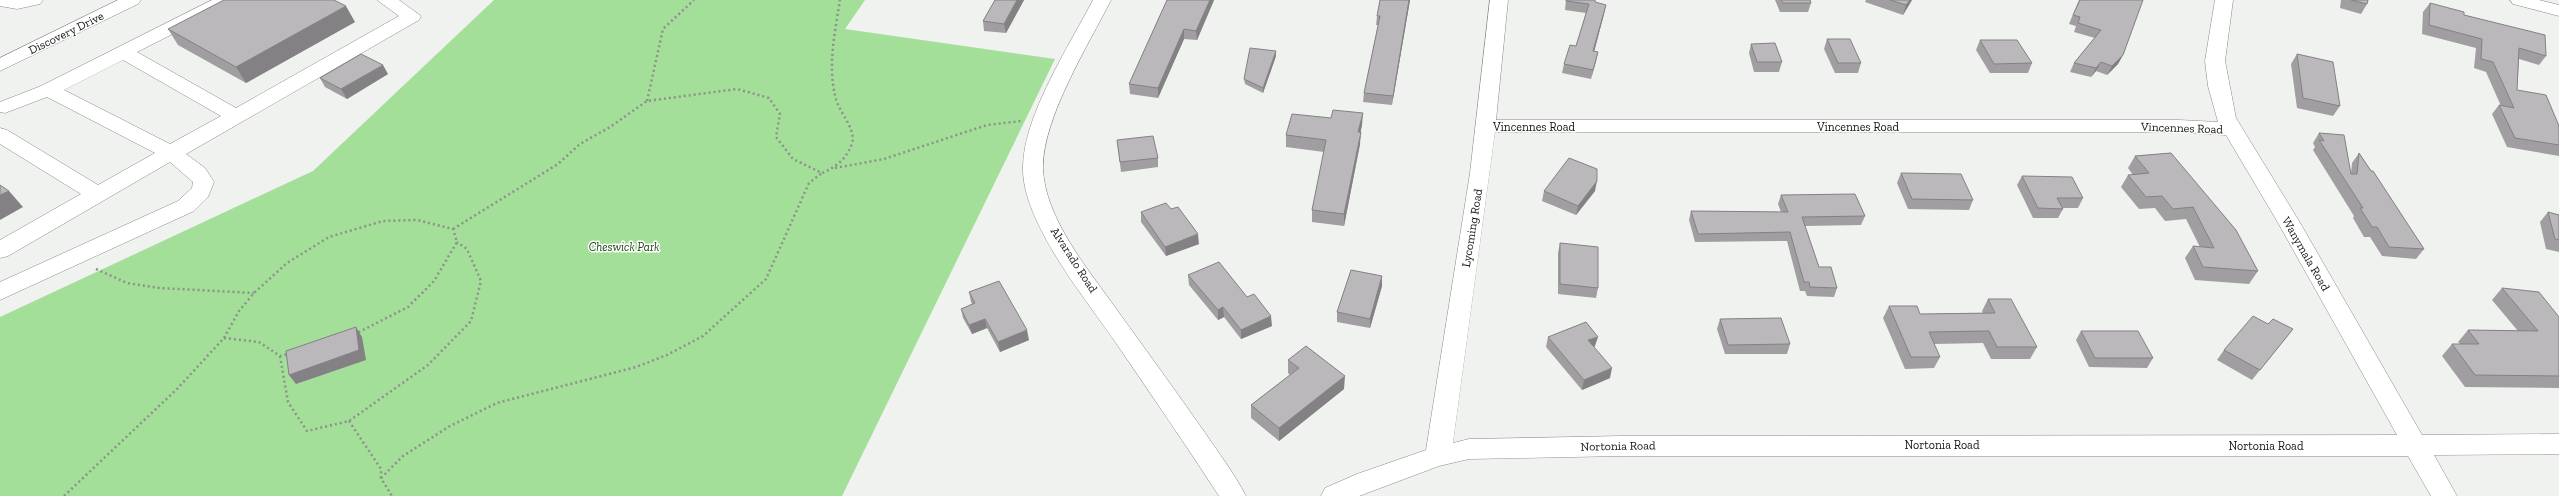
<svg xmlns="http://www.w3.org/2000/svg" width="2559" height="496" font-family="'Zilla Slab',serif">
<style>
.green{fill:#a3df98}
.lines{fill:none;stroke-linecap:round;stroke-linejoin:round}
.minor-casing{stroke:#888b87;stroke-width:1}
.path{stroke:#8e908d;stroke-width:2.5;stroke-dasharray:2 3;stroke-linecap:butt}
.minor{fill:#fff;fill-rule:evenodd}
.wall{fill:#a19ea1}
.shaded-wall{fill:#838183}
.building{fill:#bbb8bb;stroke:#838183}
.labels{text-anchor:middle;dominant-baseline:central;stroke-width:3;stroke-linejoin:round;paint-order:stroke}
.street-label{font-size:12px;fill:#141513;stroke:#fff}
.park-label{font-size:12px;font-style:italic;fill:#0f3b06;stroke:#fff}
</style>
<rect width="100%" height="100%" fill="#eff2ee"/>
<!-- green -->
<path class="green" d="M494,0H865L845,29L1055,59L842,496H0V317L313,171Z"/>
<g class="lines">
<!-- minor casing -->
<g class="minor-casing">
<path id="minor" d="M0,0H43L40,4L17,9L0,6Z
M118,0H141L138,4L0,71V58Z
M212,0H235L232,4L137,52L236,108L399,16L377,0H399L421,16L419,20L186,154L205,168L214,182L208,197L194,211L0,300V282L178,201L192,188L193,182L170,162L8,256L0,258V240L81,194L0,144V128L7,130L98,185L155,153L47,97L5,113L0,112V102L41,86ZM123,60L221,116L170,144L64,90Z
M1093,0H1111C1089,44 1043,117 1043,167C1044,218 1089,270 1117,310C1146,350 1175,390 1203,430C1218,452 1234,473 1246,496H1219C1186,445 1152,396 1118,346C1087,300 1021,222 1023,166C1024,115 1069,46 1093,0Z
M1490,0H1508L1496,120H2179L2218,122L2208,86L2205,61L2215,0H2233L2225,61L2236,118L2299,221L2422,435L2559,434V454L2434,455L2457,496H2431L2408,456H1622L1469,459L1439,466L1359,496H1321L1325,488L1357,474L1426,450L1470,173ZM1495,132H2179L2226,135L2277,221L2397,435L1622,436L1469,439L1453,443Z
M2510,0H2539L2559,5V16L2513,4Z"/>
</g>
<!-- path -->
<path class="path" d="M647,101L663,29L694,0
M835,168L884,159L987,125L1021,121
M453,229L558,164L580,144L610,127L647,101L737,89L769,98L780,114L776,137L793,159L822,173C838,166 849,157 853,139C852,124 840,113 836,99C827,67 835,32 840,0
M96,269L127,283L160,288L254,293
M224,338L259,342L280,356L289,354
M280,356L288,402L307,431L349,421L428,365L471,321L481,281L467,249L457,242
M349,421L381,469V478L392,496
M381,478L403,456L450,426L497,403L636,367L667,355L703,336L766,279L809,183L822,173
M64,496L177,389L224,338L239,311L254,293L287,263L329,237L383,221L417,220L453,229L457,242L434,281L408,307L357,333"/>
<!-- minor -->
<use href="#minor" class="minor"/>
</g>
<!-- wall -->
<path class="wall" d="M995,0H1024L1006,33L984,31L983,21Z
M1167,0H1214L1197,40L1184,39L1158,98L1130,94L1129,84Z
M1410,0L1392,105L1363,102L1364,93L1378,25H1376L1377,16Z
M1566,0H1595V2L1604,14L1594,51L1598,52L1596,61L1591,79L1562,73L1564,64L1576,46L1586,13L1565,10Z
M1775,0H1810L1811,3L1808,12H1780Z
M1866,0H1912L1903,15L1865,2Z
M2079,0H2143L2123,55L2118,64L2107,75L2096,71L2091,77L2070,72L2074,63L2095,38L2074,32L2076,26L2069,24Z
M2341,0H2368L2367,4L2361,14L2340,8Z
M2430,3L2464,15L2546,56L2539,65L2519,59L2517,90L2559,126V156L2507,147L2492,114L2499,105L2501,106L2486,72L2474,68L2476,48L2422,34L2423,12Z
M355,22L246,83L178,45L168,29Z
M1827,39L1861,63L1858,73H1835L1824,49Z
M1980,40L2032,63L2028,73H1990L1976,50Z
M1751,44L1782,62L1779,72H1754L1749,53Z
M2297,54L2340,106L2333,116L2297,108L2291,64Z
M1276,56L1263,93L1245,84L1244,79Z
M388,74L347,99L325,87L320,78Z
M1362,125L1360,132V144L1344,226L1312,222V210L1324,152L1286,147V135Z
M2319,133L2351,174L2352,163L2359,153L2424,249L2416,259L2382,256L2370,237H2364L2353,218L2354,216L2313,150L2315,147L2313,143Z
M1117,140L1158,158V167L1121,172Z
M2171,153L2258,271L2249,284L2195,280L2185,258L2193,246L2200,247L2186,219L2165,221L2155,208L2139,209L2121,187L2128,175H2133L2128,168L2135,156Z
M1901,173L1973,200L1969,210L1908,209L1897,183Z
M2022,176L2083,198L2078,208H2063V209L2058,218H2033L2017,185Z
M1544,191H1595L1576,215L1542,201Z
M1781,195L1865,216L1861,225L1805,226L1819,267L1837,288L1834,297L1807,296L1805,291H1800L1787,241L1695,242L1689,220L1691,211L1781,212L1778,204Z
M1171,209L1199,244L1166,256L1141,222V212Z
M2548,212L2559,215V252L2546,249L2540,222Z
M1560,243L1598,288L1596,298L1558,294V253Z
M1188,275L1247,297L1272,326L1241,339L1224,317L1218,320L1189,285Z
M1382,286L1370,328L1337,322V312Z
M2502,288L2559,317V388L2465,387L2442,356L2452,344H2460L2458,342L2468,330L2518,331L2492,300Z
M969,292L1029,340L1000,352L987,328L972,334L963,318L961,309L972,304L971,302Z
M1988,299L2037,347L2030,359H1991L1983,343L1934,344L1940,357L1934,368L1905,369L1883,318L1889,306L1920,314L1983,313L1982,311Z
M1720,319L1790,344L1787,354H1725L1717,329Z
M2268,324L2293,329L2252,380L2217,360L2224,350Z
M2081,331L2153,358L2147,368L2089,367L2076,340Z
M1548,337L1595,346L1594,347L1610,378L1582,390L1546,347Z
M1288,360L1344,389L1279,441L1251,418V405L1290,375L1288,373Z"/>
<!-- shaded-wall -->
<path class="shaded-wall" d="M1017,0H1024L1006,33L1004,24Z
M1210,0H1214L1197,40L1196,31Z
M1409,0H1410L1392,105L1393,96Z
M1910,0H1912L1903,15L1906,5Z
M1606,5L1604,14L1592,60L1593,51Z
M346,6L355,22L246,83L236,67Z
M1184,29V39L1158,98V88Z
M1276,51V56L1263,93V88Z
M1598,52L1596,61L1591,79L1593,70Z
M2123,55L2118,64L2107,75L2112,66Z
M2101,62L2096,71L2091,77L2096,68Z
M383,65L388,74L347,99L341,89Z
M1363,113L1362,125L1358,144V132Z
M1361,132L1360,144L1344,226V214Z
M1597,181L1595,191L1576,215L1578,206Z
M9,191L23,207L0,220V195Z
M1198,234L1199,244L1166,256L1165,247Z
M1382,276V286L1370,328V319Z
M1223,307L1224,317L1218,320V310Z
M1271,316L1272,326L1241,339V330Z
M985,319L987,328L972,334L969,325Z
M356,327L362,337L366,360L296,384L289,375Z
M1027,330L1029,340L1000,352L998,342Z
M1598,337L1595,346L1586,350L1588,340Z
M1612,368L1610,378L1582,390L1584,380Z
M1345,376L1344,389L1279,441V428Z"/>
<!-- building -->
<path class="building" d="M224,0H334L346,6L236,67L168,29Z
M995,0H1017L1004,24L983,21Z
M1167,0H1210L1196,31L1184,29L1158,88L1129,84Z
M1380,0H1409L1393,96L1364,93L1380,16H1377Z
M1566,0H1595V2L1606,5L1593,51L1598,52L1593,70L1564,64L1570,45L1576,46L1589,4L1566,1Z
M1781,0H1810L1811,3H1783Z
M1890,0H1910L1906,5Z
M2080,0H2143L2123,55L2112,66L2101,62L2096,68L2074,63L2101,30L2078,23L2080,17L2073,15Z
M2351,0H2368L2367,4Z
M2430,3L2464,12V15L2545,35L2546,56L2519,48L2517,90L2546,95L2559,126V145L2515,138L2499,105L2514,108L2493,62L2481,59L2482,39L2429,25Z
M1827,39H1850L1861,63H1838Z
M1980,40H2017L2032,63L1994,64Z
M1775,43L1782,62H1757L1751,44Z
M1250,48L1276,51L1263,88L1244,79Z
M361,54L383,65L341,89L320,78Z
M2297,54L2333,62L2340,106L2303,98Z
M1333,110L1363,113L1358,132H1361L1344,214L1312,210L1326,140L1286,135L1292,114L1331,118Z
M2319,133L2344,135L2351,174H2357L2359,153L2371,171H2373L2424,249L2389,247L2377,227H2372L2360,208H2363L2319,140L2324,141Z
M1153,136L1158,158L1120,162L1117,140Z
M2171,153L2236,230L2258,271L2203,267L2193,246L2214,248L2193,207L2173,209L2162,196L2146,197L2128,175L2149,173L2135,156Z
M1569,158L1597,169V181L1578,206L1544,191Z
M1901,173L1961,174L1973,200L1912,199Z
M2022,176L2072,177L2083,198H2057L2063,209L2038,208Z
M0,185L9,191L0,195Z
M1855,194L1865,216L1802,217L1819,267H1831L1837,288L1810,287L1809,282H1804L1790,232L1698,234L1691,211L1788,212L1781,195Z
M1166,203L1171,209L1178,207L1198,234L1165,247L1141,212Z
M2548,212L2559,215V240L2555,239Z
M1560,243L1598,247V288L1560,284Z
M1219,262L1247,297L1254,294L1271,316L1241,330L1223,307L1218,310L1188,275Z
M1351,270L1382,276L1370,319L1337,312Z
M999,281L1027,330L998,342L985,319L969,325L961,309L975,303L969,292Z
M2502,288L2539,292L2559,317V376L2475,375L2452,344H2479L2468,330L2538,331Z
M1988,299H2011L2037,347H1997L1989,331L1929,332L1940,357H1911L1889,306H1917L1920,314L1995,313Z
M2253,316L2268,324L2273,319L2293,329L2260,370L2224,350Z
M1781,318L1790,344L1728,345L1720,319Z
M1586,322L1598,337L1588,340L1612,368L1584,380L1548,337Z
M356,327L359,350L289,375L286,351Z
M2081,331H2138L2153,358H2095Z
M1306,346L1345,376L1279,428L1251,405L1299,368L1288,360Z"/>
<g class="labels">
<!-- street labels -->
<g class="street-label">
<text transform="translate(66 33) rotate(-26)">Discovery Drive</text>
<text x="1534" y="127">Vincennes Road</text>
<text x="1858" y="127">Vincennes Road</text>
<text transform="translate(2182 128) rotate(2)">Vincennes Road</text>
<text transform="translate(1472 228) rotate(-81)">Lycoming Road</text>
<text transform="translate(2306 254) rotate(60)">Wanymala Road</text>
<text transform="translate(1074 260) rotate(57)">Alvarado Road</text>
<text x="1942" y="445">Nortonia Road</text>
<text transform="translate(1618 446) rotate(-1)">Nortonia Road</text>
<text x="2266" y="446">Nortonia Road</text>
</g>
<!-- park labels -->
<g class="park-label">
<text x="624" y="247">Cheswick Park</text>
</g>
</g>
</svg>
